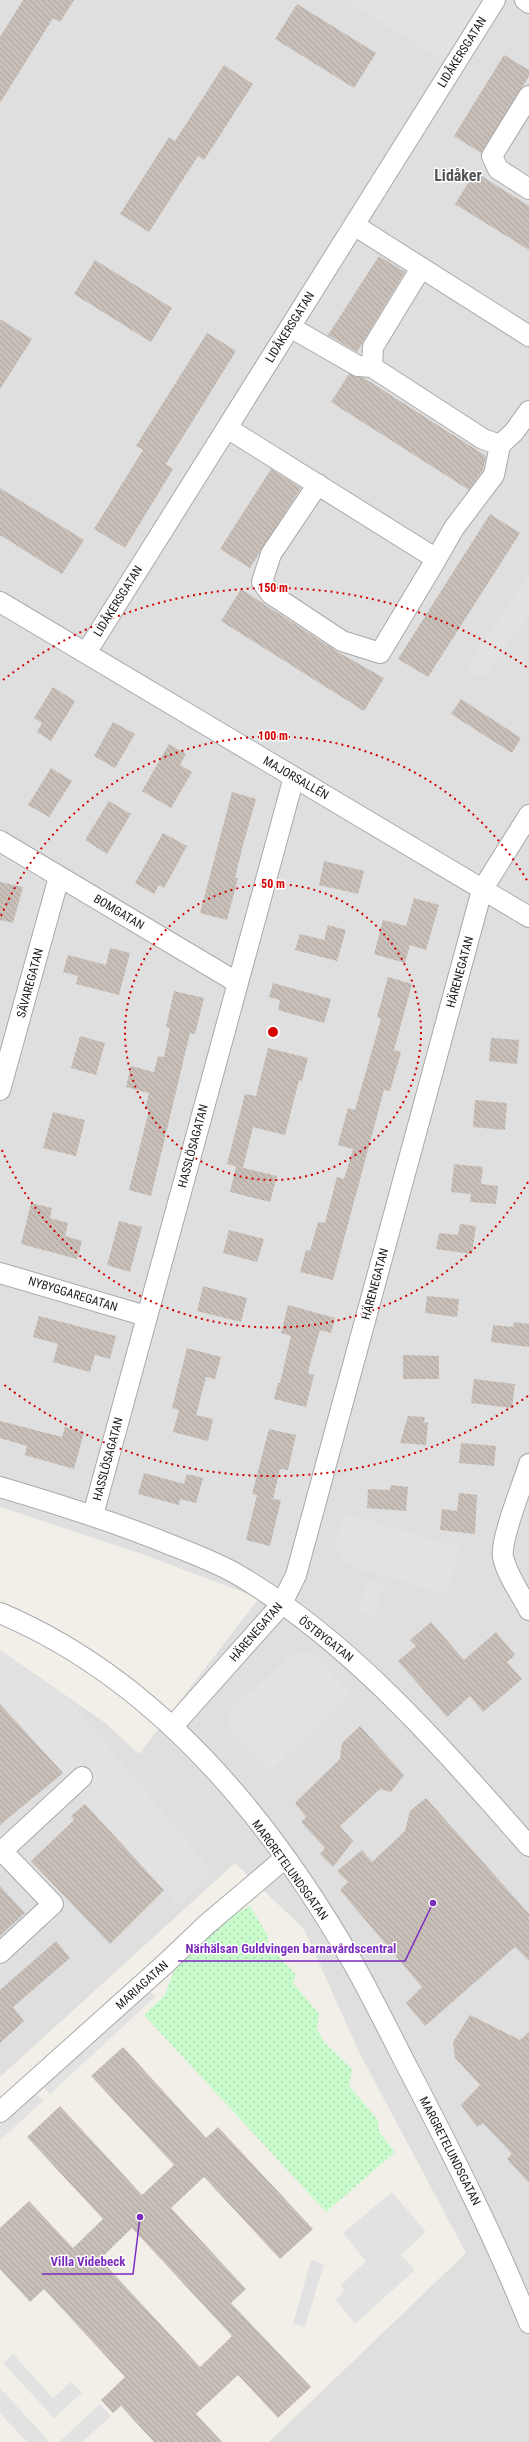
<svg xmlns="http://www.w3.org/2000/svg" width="529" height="2442" font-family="'Roboto Condensed',sans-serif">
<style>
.residential{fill:#e0dfdf}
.park{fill:url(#park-dots)}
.parking{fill:#e2e2e2}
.building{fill:url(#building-back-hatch);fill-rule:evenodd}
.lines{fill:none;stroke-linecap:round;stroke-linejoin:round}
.minor-casing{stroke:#a9a9a9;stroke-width:22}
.minor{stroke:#fff;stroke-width:20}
.ring{fill:none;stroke:#d40000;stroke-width:2;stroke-dasharray:2 4}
.labels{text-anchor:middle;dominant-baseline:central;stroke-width:3;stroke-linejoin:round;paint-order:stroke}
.street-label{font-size:12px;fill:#222;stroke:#fff}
.district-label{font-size:16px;font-weight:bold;fill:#555;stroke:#fff}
.centre{fill:#d40000;stroke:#fff;stroke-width:2}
.ring-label{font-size:12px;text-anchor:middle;font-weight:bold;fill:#d40000;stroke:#fff;stroke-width:3;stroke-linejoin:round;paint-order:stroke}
.leader{fill:none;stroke:#7b2cbf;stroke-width:1.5}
.callout-dot{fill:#7b2cbf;stroke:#fff;stroke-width:1.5}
.callout-label{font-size:13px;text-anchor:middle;font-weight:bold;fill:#7b2cbf;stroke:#fff;stroke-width:3;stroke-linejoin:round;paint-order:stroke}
</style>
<defs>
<pattern id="park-dots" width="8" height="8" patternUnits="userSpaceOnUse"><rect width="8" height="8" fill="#c8facc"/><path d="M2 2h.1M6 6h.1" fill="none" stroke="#acd6af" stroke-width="1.8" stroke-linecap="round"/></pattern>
<pattern id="building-back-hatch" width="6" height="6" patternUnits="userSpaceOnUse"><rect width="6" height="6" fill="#c7bfb8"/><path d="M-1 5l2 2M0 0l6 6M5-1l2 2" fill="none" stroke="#aba49e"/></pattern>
</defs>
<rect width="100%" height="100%" fill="#f2efe9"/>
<!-- residential -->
<path class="residential" d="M0,0H529V2442H269L466,2253L359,2052L304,1929L235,1863L0,2077V1650L104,1722L139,1754L259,1598L139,1553L0,1507Z"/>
<!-- park -->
<path class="park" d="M250,1906L268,1936L267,1943L296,1975L293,1983L319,2014L317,2029L324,2042L352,2069L349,2086L378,2120L379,2132L395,2152L326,2212L144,2015L165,1995L179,1958L209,1929Z"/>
<!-- parking -->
<path class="parking" d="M346,0H482L443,61Z
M529,574V615L485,676L478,677L469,671L468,666Z
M344,1513L460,1548L446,1595L347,1565L335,1544Z
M367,1579L384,1584L374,1617L357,1612Z
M0,1651L68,1699L213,1872L186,1899L177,1905L85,1804L63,1773L0,1704Z
M311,1652L351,1694L271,1770L227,1725L233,1708L292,1654Z
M145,1986L155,1997L50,2094L40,2083Z
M31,2088L43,2101L0,2140V2117Z
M392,2192L426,2232L401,2255L415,2270L355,2324L336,2300L345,2290L341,2285L366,2261L343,2233Z
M311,2260L324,2264L305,2327L293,2324Z
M13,2354L53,2398L71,2382L82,2393L54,2418L3,2363Z
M0,2388L48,2440L46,2442H27L0,2413Z
M100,2404L111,2416L82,2442H59Z"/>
<!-- building -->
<path class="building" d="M23,0H74L60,22L53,18L0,103V37Z
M297,4L376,53L354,88L275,39Z
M504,55L529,70V76L481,153L454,136Z
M224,65L253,84L204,160L198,156L149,232L120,214L169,137L175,141Z
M475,172L529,206V250L455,204Z
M379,256L405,272L357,352L328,335Z
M95,260L172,308L151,342L74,294Z
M0,319L32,339L0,389Z
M207,333L236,351L166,464L173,469L125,548L94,529L143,450L136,446Z
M349,374L364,378L486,456L483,470L469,490L331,402Z
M271,469L301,488L250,568L220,549Z
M0,488L84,540L62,574L0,535Z
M490,514L520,533L428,677L398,659Z
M241,589L336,651L384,678L364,711L221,621Z
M53,687L75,701L51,741L37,732L42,723L34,718Z
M461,699L521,738L512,753L451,714Z
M113,722L135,734L115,768L94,756Z
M169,744L186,754L180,765L192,772L171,808L142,791Z
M51,768L72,781L49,817L28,805Z
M232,792L256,799L243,845L235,878H238L227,920L200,913Z
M109,801L131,814L107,854L85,840Z
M163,833L187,846L164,888L159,885L154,894L135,883Z
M324,861L364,871L358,894L319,885Z
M0,882L23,887L13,923L0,920Z
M414,898L439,905L426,950L410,945L405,963L374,954L383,920L406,926Z
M328,925L346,930L337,961L295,950L300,934L324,940Z
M110,948L130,953L119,995L76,984L78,976L63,972L68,955L106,965Z
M388,977L412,984L394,1050L401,1052L390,1091L384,1090L333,1280L300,1272L306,1250L310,1251L318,1222L325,1223L337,1177L344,1179L353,1149L338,1145L348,1108L355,1110L381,1019L377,1017Z
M273,983L331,999L324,1023L278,1010L280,1000L269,997Z
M174,991L204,998L195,1034L190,1033L151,1196L129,1190L149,1110L145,1109L149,1093L126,1087L131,1066L154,1072L158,1056L164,1057L170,1028L166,1027Z
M80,1036L105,1043L96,1075L71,1068Z
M491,1038L519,1040L517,1064L489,1061Z
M268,1048L308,1058L302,1081L299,1080L285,1135L253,1127L243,1168L227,1164L245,1094L256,1096Z
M475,1100L507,1103L505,1130L473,1127Z
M53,1112L85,1120L76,1156L43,1148Z
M454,1164L483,1167L481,1184L498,1186L496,1204L470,1202L471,1194L451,1192Z
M236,1166L277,1176L270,1202L230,1192Z
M31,1203L52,1208L50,1218L68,1223L65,1236L82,1241L77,1259L21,1244Z
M119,1221L142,1227L130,1272L107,1265Z
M460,1224L476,1226L472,1254L436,1249L439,1233L458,1235Z
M229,1230L264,1239L257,1262L223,1253Z
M203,1286L247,1298L241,1322L197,1311Z
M427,1296L459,1299L457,1317L425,1313Z
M288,1305L335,1318L331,1333L320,1330L310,1364L308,1373L314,1375L306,1407L274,1399L278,1383H280L291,1336L281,1333Z
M39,1316L116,1336L110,1359L95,1355L90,1372L53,1362L58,1344L33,1337Z
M514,1322L529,1324V1347L491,1342L493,1325L513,1327Z
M187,1348L221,1357L215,1379L206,1377L196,1415L213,1419L208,1441L173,1432L179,1410L172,1408Z
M403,1355L439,1356V1379H403Z
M474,1379L515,1384L512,1408L471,1403Z
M408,1416L425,1417L424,1422L428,1423L426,1445L400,1443Z
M0,1421L62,1437L65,1427L84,1432L74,1469L25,1455L27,1446L0,1438Z
M269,1429L296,1435L288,1470L280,1469L273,1499L281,1500L270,1546L246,1540L257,1495L252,1494Z
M461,1443L496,1446L494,1466L459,1463Z
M144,1473L184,1484L187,1474L203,1478L196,1503L180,1499L179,1505L138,1494Z
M391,1485L408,1487L406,1511L367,1508L368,1489L390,1490Z
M459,1493L477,1495L475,1534L440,1530L442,1509L457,1511Z
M431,1622L464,1660L496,1632L515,1655L507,1662L522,1679L483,1712L470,1696L447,1717L398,1661L416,1646L410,1640Z
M0,1704L63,1773L0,1825Z
M360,1726L404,1775L391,1792L380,1789L340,1826L353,1841L333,1867L320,1854L325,1848L301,1822L306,1817L295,1803L340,1759L342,1743Z
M426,1798L529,1914V1961L515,1947L425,2026L406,2003L422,1987L340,1890L348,1882L337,1871L362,1850L372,1862L405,1831L410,1811Z
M85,1804L164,1890L110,1944L31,1861L74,1820L71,1816Z
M0,1886L25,1913L0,1936Z
M56,1941L70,1958L13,2007L24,2021L0,2043V1990Z
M470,2015L520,2040L529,2032V2183L507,2159L512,2154L483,2123L477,2127L461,2105L480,2085L455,2058L453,2042Z
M123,2047L206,2138L218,2127L313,2229L280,2259L204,2177L171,2208L246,2289L231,2303L311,2387L278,2418L238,2375L196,2414L222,2442H154L121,2406L113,2413L101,2400L125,2377L44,2289L30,2302L0,2269V2228L29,2201L73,2248L103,2219L27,2137L60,2106L142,2195L174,2165L91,2076ZM132,2228L232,2336L200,2367L100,2259Z"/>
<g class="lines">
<!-- minor casing -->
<g class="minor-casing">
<path id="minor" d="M525,0L529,3
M529,96L492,156L498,169L529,189
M354,225L529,336
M421,268L373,347L372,367L483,439L500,445L514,432L529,411
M290,327L358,366L372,367
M227,428L435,558L434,563L380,653L342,641L271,594L262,582L271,554L318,484
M434,563L454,528L494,475L500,445
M0,602L529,917
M86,653L495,0
M0,841L238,983
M0,1090L59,877
M0,1273L146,1316
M529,1464C523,1484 500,1539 503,1557C507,1575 520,1593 529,1610
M0,1487C58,1504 115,1522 171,1545C194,1554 218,1563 240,1576C354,1644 442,1748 529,1846
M93,1515L294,777
M0,1613C156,1679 270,1818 353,1963C374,2000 392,2038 412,2076C454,2157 495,2238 529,2323
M173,1726L281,1605L296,1575L482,890L529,815
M0,1853L82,1777
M0,1953L53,1904L2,1851
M0,2112L165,1964L206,1925L285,1858"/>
</g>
<!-- minor -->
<use href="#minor" class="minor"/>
</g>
<!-- distance rings -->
<g class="ring">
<circle cx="273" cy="1032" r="148"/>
<path d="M528 1182A296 296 0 0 1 1 1148M1 916A296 296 0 0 1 528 882"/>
<path d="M528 1396A444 444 0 0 1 3 1384M3 680A444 444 0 0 1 528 668"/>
</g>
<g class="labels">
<!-- street labels -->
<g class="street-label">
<text transform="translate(462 52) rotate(-58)">LIDÅKERSGATAN</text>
<text transform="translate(290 327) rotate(-58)">LIDÅKERSGATAN</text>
<text transform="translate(118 601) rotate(-58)">LIDÅKERSGATAN</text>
<text transform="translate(296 778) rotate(30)">MAJORSALLÉN</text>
<text transform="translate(119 912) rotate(31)">BOMGATAN</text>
<text transform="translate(460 972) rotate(-75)">HÄRENEGATAN</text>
<text transform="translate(30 983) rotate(-75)">SÄVAREGATAN</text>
<text transform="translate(193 1146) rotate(-75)">HASSLÖSAGATAN</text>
<text transform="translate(375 1284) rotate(-75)">HÄRENEGATAN</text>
<text transform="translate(73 1294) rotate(17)">NYBYGGAREGATAN</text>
<text transform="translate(108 1459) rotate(-75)">HASSLÖSAGATAN</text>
<text transform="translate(256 1632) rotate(-49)">HÄRENEGATAN</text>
<text transform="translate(326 1639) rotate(38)">ÖSTBYGATAN</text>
<text transform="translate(290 1870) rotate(54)">MARGRETELUNDSGATAN</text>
<text transform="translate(142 1985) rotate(-42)">MARIAGATAN</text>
<text transform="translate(450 2151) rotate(63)">MARGRETELUNDSGATAN</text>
</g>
<!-- district labels -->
<g class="district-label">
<text x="458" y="175">Lidåker</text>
</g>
</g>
<circle cx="273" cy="1032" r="6" class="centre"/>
<g class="ring-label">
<text x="273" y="592">150 m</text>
<text x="273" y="740">100 m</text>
<text x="273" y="888">50 m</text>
</g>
<!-- callouts -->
<path class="leader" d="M433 1903L405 1961H178M140 2217L133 2274H42"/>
<g class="callout-dot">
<circle cx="433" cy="1903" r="4"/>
<circle cx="140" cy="2217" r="4"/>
</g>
<g class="callout-label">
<text x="291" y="1953">Närhälsan Guldvingen barnavårdscentral</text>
<text x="88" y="2266">Villa Videbeck</text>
</g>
</svg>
